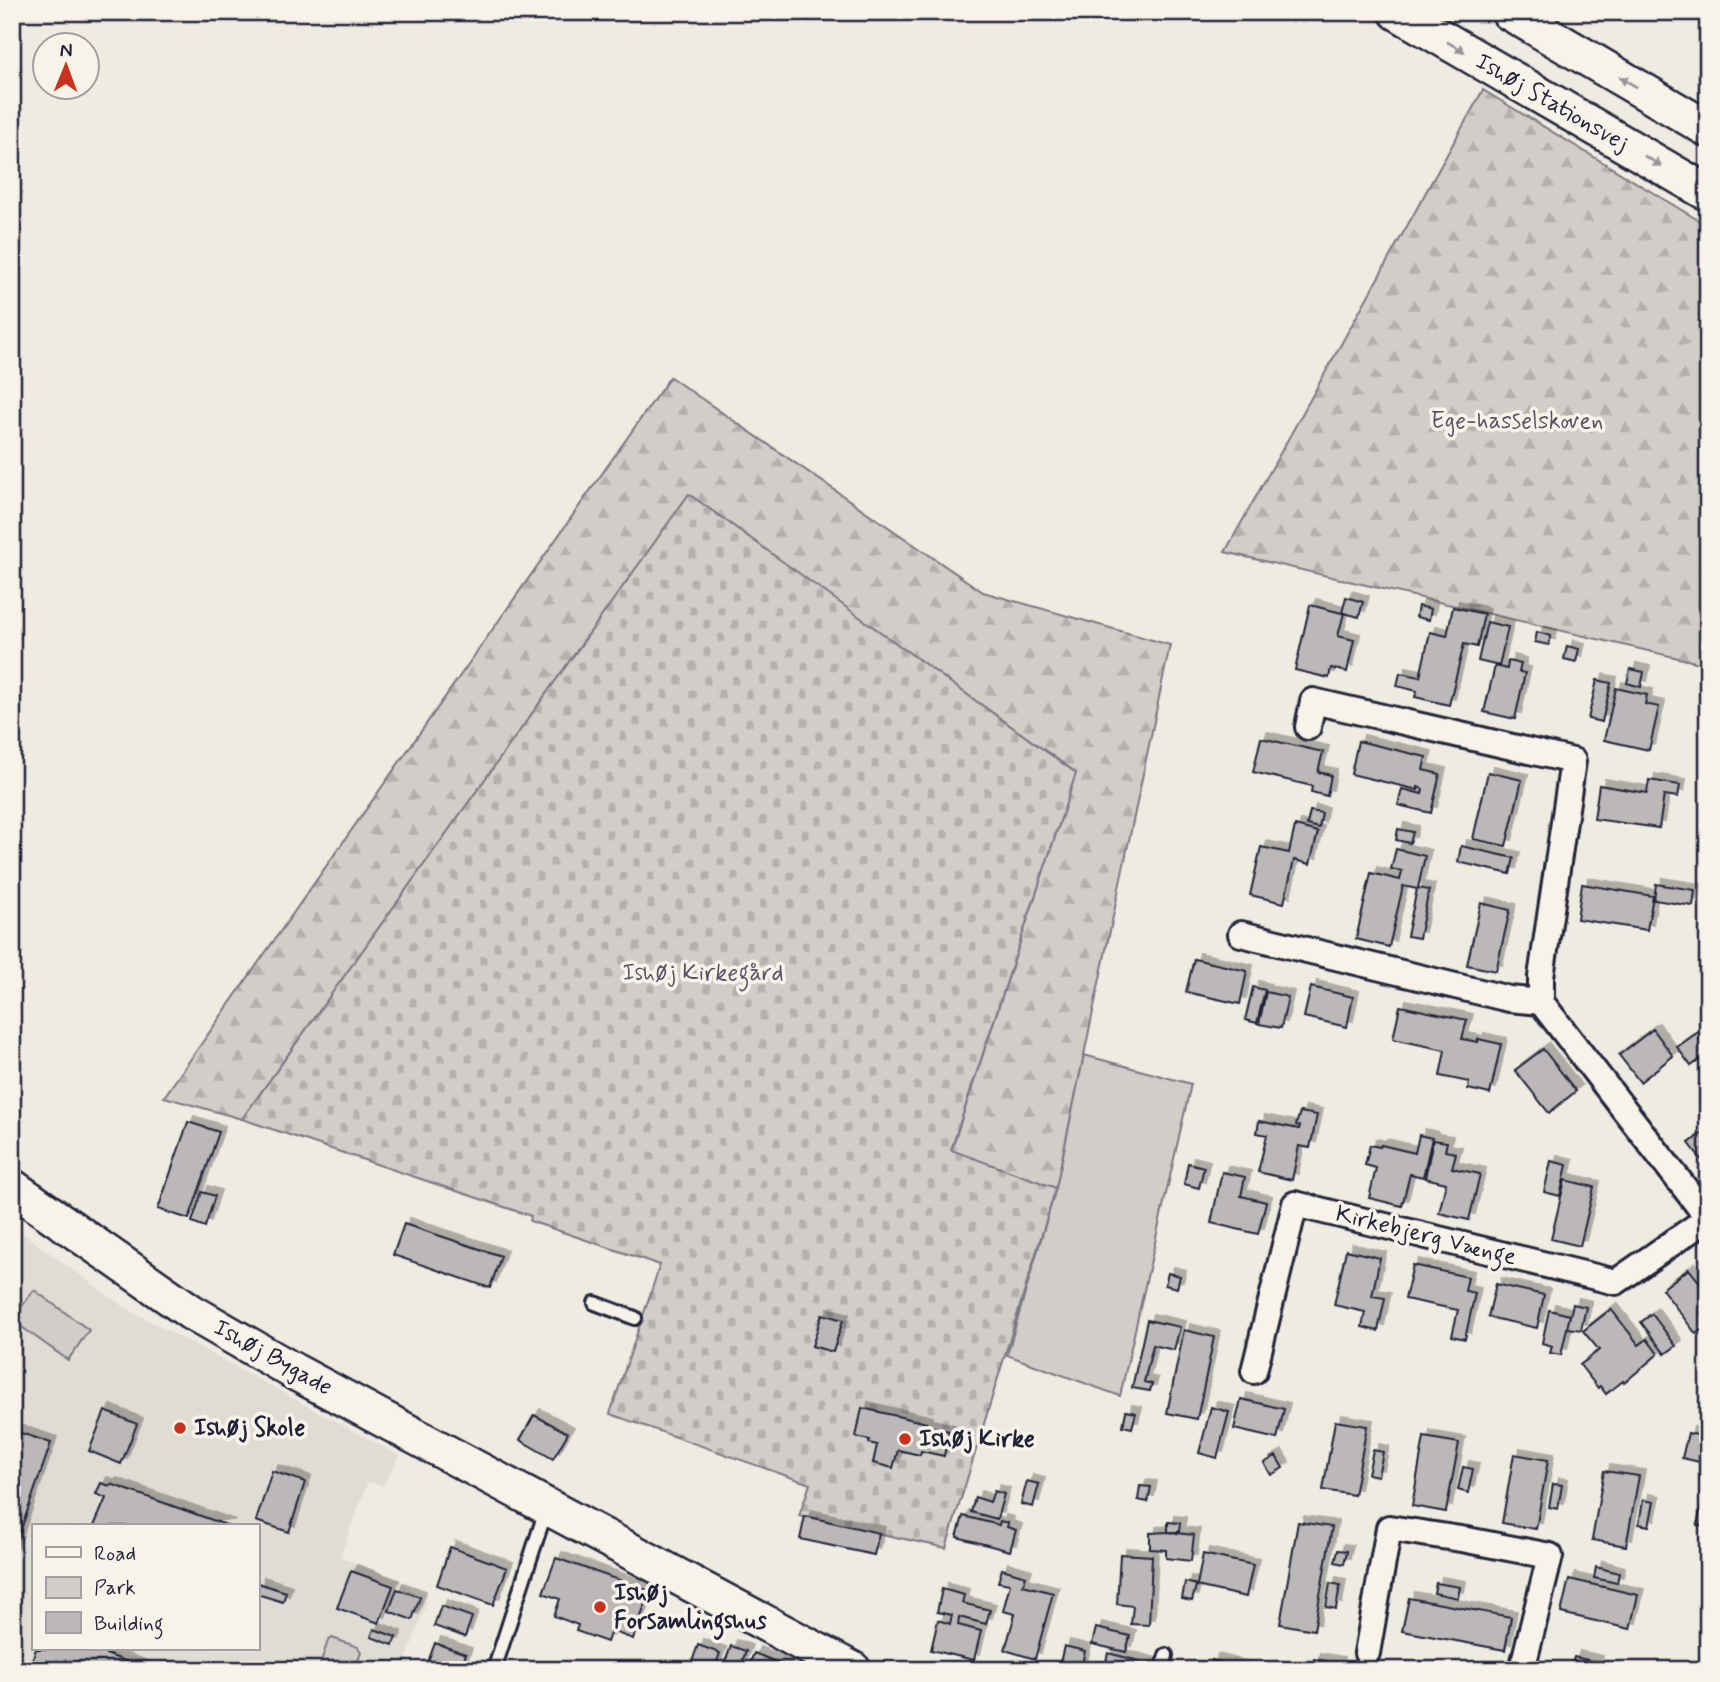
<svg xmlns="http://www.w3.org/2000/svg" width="1720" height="1682" font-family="Mynerve,sans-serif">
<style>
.built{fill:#dfdcd4;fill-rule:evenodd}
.forest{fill:url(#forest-firs);stroke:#7a7882;stroke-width:2}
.cemetery{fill:url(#cemetery-stones);stroke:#7a7882;stroke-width:2}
.park{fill:#d1cdc9;stroke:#7a7882;stroke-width:2}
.building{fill:#bbb8b7;stroke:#22223b;stroke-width:2;filter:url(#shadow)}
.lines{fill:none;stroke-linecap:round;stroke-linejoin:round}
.lane-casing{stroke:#22223b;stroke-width:18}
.street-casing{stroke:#22223b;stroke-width:30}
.secondary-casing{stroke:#22223b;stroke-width:40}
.lane{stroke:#f7f3e8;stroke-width:12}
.street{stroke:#f7f3e8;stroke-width:24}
.secondary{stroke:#f7f3e8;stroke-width:35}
.oneway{fill:#97959a}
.poi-dot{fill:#c8321e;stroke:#f7f3e8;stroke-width:2.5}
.labels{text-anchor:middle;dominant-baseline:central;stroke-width:7;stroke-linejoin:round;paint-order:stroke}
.street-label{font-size:24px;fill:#22223b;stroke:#f7f3e8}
.park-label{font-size:24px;fill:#575566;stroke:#f7f3e8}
.poi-label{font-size:24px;font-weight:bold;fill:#22223b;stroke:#f7f3e8;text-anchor:start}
</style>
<defs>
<pattern id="forest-firs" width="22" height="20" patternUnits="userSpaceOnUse" patternTransform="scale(1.75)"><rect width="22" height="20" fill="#d1cdc9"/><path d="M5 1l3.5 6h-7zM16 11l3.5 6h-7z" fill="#b3b0ae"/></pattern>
<pattern id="cemetery-stones" width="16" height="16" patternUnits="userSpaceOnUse" patternTransform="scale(1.75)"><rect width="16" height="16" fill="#d1cdc9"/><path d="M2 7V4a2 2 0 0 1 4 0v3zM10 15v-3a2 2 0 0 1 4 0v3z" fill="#b3b0ae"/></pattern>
<filter id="shadow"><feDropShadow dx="6" dy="-6" stdDeviation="0" flood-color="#0004"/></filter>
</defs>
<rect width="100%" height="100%" fill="#eeebe1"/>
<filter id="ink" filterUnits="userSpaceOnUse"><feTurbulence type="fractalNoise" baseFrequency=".0143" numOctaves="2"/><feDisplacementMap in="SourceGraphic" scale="14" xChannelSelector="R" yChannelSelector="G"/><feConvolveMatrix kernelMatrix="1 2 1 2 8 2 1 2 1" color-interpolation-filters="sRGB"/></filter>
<g filter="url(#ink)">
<!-- built -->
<path class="built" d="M12,1226L124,1307L400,1456L383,1486L368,1482L340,1557L399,1580L427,1602L402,1670H12ZM33,1526H257V1649H33Z"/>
<!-- forest -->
<path class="forest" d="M1483,90L1708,226V665L1225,552Z
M670,377L983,592L1170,645L1056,1188L951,1151L1076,773L689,495L242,1119L164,1097Z"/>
<!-- cemetery -->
<path class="cemetery" d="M689,494L1076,773L951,1150L1056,1188L946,1548L799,1516L810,1484L610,1414L660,1265L530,1221L531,1216L242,1119Z"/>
<!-- park -->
<path class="park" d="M1084,1055L1191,1084L1120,1396L1007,1355L1056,1188Z
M34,1290L89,1330L68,1360L12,1320Z
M332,1638L358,1647L361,1652L355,1670H318L328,1641Z"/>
<!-- building -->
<path class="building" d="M1346,597L1363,602L1359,617L1344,613L1338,636L1354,640L1347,672L1331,668L1329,678L1295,670L1310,605L1342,613Z
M1418,606L1431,609L1429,620L1416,617Z
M1453,607L1484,614L1477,647L1464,644L1449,705L1415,697L1417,691L1397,686L1400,673L1420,677L1430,632L1447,636Z
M1487,622L1508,627L1499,666L1478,661Z
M1537,632L1551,636L1549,645L1535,642Z
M1567,646L1579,649L1576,662L1564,659Z
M1508,661L1521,664L1519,672L1525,673L1515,719L1484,712L1495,666L1507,669Z
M1630,669L1644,672L1641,687L1627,683Z
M1597,680L1611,683L1602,722L1588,719Z
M1616,688L1647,695L1645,704L1659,707L1649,750L1604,740Z
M1261,738L1323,752L1318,772L1331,775L1327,796L1311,792L1312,786L1253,772Z
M1358,741L1426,757L1423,770L1440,774L1431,813L1398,805L1402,789L1422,794L1423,789L1418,787V790L1351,774Z
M1488,772L1522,780L1506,846L1473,839Z
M1649,780L1680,785L1678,797L1664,795L1659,828L1594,819L1599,785L1647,793Z
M1310,811L1322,813L1319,828L1307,825Z
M1295,826L1318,832L1310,864L1294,860L1284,903L1250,895L1261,847L1289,853Z
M1398,829L1413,832L1410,843L1396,840Z
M1461,846L1514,858L1510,874L1458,862Z
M1396,849L1425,856L1418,888L1429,890L1419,938L1407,936L1417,889L1403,886L1389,947L1356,939L1371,873L1400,880L1402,871L1391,869Z
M1582,884L1653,896L1647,930L1577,919Z
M1656,884L1695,890L1693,906L1654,900Z
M1481,903L1510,910L1496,971L1467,965Z
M1194,959L1247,971L1240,1004L1186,992Z
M1253,987L1265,990L1257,1023L1245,1020Z
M1311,987L1353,997L1347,1027L1304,1017Z
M1266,992L1288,997L1281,1028L1259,1024Z
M1400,1006L1467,1020L1462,1039L1478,1042V1039L1501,1044L1490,1094L1468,1089L1469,1082L1440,1076L1445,1050L1393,1039Z
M1704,1028L1708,1033V1054L1691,1066L1677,1047Z
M1653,1029L1673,1056L1640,1082L1619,1055Z
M1543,1049L1576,1091L1549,1113L1515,1070Z
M1300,1112L1317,1115L1310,1148L1299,1146L1292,1180L1258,1172L1267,1135L1257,1133L1259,1121L1299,1129L1300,1126L1296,1125Z
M188,1122L219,1132L189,1219L158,1209Z
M1708,1129V1168L1689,1143Z
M1419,1135L1432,1138L1423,1177L1410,1174L1402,1206L1369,1198L1376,1168L1365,1165L1370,1145L1380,1147L1381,1145L1415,1153Z
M1433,1140L1447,1142L1445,1151L1456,1153L1452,1168L1480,1174L1469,1220L1439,1213L1446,1183L1425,1178Z
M1551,1161L1567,1165L1560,1196L1544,1192Z
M1188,1163L1204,1167L1199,1188L1184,1184Z
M1222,1172L1245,1177L1241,1196L1266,1202L1258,1234L1211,1223Z
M1565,1180L1594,1187L1580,1246L1551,1239Z
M202,1192L215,1196L205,1227L192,1222Z
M404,1224L501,1256L490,1288L393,1255Z
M1346,1250L1380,1258L1372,1296L1385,1298L1378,1331L1362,1327L1365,1312L1334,1305Z
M1413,1265L1468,1277L1465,1291L1475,1293L1465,1339L1452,1336L1458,1310L1405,1299Z
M1689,1269L1708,1293V1326L1696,1334L1662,1289Z
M1168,1273L1180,1276L1177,1288L1165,1285Z
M1496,1284L1544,1295L1537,1328L1488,1317Z
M1573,1304L1586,1307L1581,1330L1567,1328Z
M1611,1309L1639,1345L1647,1339L1658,1354L1624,1383L1623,1381L1606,1394L1600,1386L1598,1388L1580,1365L1599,1350L1583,1331Z
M1549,1310L1570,1315L1561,1355L1550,1353L1552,1346L1542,1343Z
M822,1314L843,1320L833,1352L812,1346Z
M1652,1314L1676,1346L1665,1354L1641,1322Z
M1147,1320L1180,1327L1174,1350L1153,1345L1144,1382L1152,1384L1150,1391L1132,1388Z
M1184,1330L1214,1337L1197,1419L1167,1413Z
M1241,1399L1284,1409L1277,1439L1234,1429Z
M1211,1407L1229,1412L1217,1458L1199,1453Z
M862,1408L927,1423V1426L949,1431L944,1456L921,1451L920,1455L898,1450L893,1468L873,1463L877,1445L869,1443L870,1440L856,1437Z
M105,1411L137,1424L121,1464L89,1451Z
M1126,1411L1136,1413L1132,1428L1123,1426Z
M534,1415L568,1433L553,1459L520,1440Z
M1706,1420L1708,1464L1682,1458L1688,1433L1702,1436Z
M1335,1421L1367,1426L1354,1495L1323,1490Z
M12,1430L51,1443L12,1555Z
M1424,1437L1459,1443L1446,1512L1412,1506Z
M1373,1450L1383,1452L1378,1476L1368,1474Z
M1514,1454L1548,1460L1536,1529L1502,1523Z
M1276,1456L1283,1468L1271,1475L1264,1463Z
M1463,1467L1473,1469L1468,1493L1458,1490Z
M272,1471L305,1482L289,1532L256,1521Z
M1604,1471L1639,1476L1626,1546L1592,1540Z
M1027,1481L1039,1484L1033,1507L1021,1504Z
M101,1483L110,1486L111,1484L229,1526H94L106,1498L96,1494Z
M1553,1484L1562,1485L1558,1509L1549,1507Z
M1140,1486L1151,1487L1148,1502L1138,1500Z
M994,1491L1004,1494L997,1519L971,1512L975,1497L990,1502Z
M1703,1499L1708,1500V1528L1697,1525Z
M1643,1500L1654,1502L1649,1526L1639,1524Z
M805,1516L879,1533L874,1555L800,1539Z
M963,1516L999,1525L1000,1521L1008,1523L1007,1527L1016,1530L1010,1551L957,1537Z
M1168,1522L1180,1523L1179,1532H1168Z
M1298,1522L1332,1527L1314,1630L1280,1624Z
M1167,1532L1194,1535L1191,1561L1166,1558V1550L1150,1549V1533Z
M1708,1542V1575L1700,1573Z
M450,1547L507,1568L493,1605L437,1585Z
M1338,1550L1347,1551L1344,1564L1335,1562Z
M1120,1554L1152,1556L1149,1625L1131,1624L1133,1606L1117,1604Z
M1203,1554L1253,1565L1246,1597L1196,1586L1192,1601L1182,1599L1185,1582L1197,1585Z
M556,1558L650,1591L633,1639L611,1631L607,1642L576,1631L578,1625L554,1616L560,1599L543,1593Z
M1596,1567L1619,1573L1617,1583L1594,1578Z
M1002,1569L1026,1576L1023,1585L1053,1593L1035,1659L1005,1650L1015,1614L1003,1611L1010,1584L998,1582Z
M351,1571L393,1586L379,1623L337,1608Z
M1569,1579L1638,1595L1630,1629L1561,1613Z
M258,1583L286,1592L283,1602L257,1594Z
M1330,1583L1340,1585L1336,1609L1326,1607Z
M1436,1583L1460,1587L1458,1598L1434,1593Z
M397,1589L420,1597L412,1620L389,1611Z
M942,1589L964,1595L962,1603L990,1610L986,1624L959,1617L958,1625L981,1631L974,1660L931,1650L938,1620L950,1624L952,1615L937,1612Z
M1409,1598L1511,1617L1505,1650L1402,1631Z
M441,1606L472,1617L465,1637L434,1626Z
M1096,1628L1130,1636L1126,1652L1092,1644Z
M374,1629L396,1637L393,1645L371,1637Z
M435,1643L466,1654L460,1670H425Z
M698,1645L720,1653L714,1670H689Z
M731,1646L746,1651L739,1670H722Z
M1064,1646L1085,1651L1081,1668L1076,1667V1670H1071L1059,1667Z
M36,1649H107L106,1654L150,1670H31L29,1669Z
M754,1653L796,1670H747Z
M1108,1653L1155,1665L1154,1670H1104Z
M1574,1657L1597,1662L1595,1670L1571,1667Z
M1314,1659L1338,1663L1337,1670L1312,1669Z
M1212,1660L1248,1669V1670H1210Z"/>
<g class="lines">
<!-- lane casing -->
<g class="lane-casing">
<path id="lane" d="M595,1303L635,1318
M494,1670L546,1510
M1163,1670L1166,1655"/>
</g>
<!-- street casing -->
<g class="street-casing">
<path id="street" d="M1241,934L1509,999L1541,1002
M1254,1371L1295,1204L1616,1282L1708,1218L1541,1002V977L1573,761L1313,701L1308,727
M1367,1653L1389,1528L1467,1540L1550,1556L1522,1670"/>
</g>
<!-- secondary casing -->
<g class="secondary-casing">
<path id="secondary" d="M1397,12L1708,193
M1509,12L1708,129
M12,1187L191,1312L295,1372L853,1670"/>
</g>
<!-- lane -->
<use href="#lane" class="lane"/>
<!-- street -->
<use href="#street" class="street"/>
<!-- secondary -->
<use href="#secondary" class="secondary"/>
</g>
<!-- one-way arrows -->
<defs><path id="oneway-solid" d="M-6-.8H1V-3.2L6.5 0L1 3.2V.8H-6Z" transform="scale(1.75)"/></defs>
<g class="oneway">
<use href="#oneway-solid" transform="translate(1456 47) rotate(30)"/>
<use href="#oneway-solid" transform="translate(1628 82) rotate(-150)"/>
<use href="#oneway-solid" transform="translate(1653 161) rotate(30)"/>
</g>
</g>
<!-- markers -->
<g class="poi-dot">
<circle cx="180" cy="1428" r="7"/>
<circle cx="905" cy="1439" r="7"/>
<circle cx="600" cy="1607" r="7"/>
</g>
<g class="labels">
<!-- street labels -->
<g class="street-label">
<text transform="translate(1552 103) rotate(30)">Ishøj Stationsvej</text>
<text transform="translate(1426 1236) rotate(14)">Kirkebjerg Vænge</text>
<text transform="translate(273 1358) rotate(29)">Ishøj Bygade</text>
</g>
<!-- park labels -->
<g class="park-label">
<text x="1517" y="421">Ege-hasselskoven</text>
<text x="703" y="973">Ishøj Kirkegård</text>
</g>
<!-- poi labels -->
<g class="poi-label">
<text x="194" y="1428">Ishøj Skole</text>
<text x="919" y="1439">Ishøj Kirke</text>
<text x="614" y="1593">Ishøj<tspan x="614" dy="28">Forsamlingshus</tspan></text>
</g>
</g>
<!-- margin -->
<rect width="1720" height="1682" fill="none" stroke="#f7f3e8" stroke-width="42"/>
<rect x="21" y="21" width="1678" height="1640" fill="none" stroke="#22223b" stroke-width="2.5" filter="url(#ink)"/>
<!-- legend -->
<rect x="32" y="1524" width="228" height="126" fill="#f7f3e8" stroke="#a29fa3" stroke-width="2"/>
<rect x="46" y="1547" width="35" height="10" fill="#f7f3e8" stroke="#a29fa3" stroke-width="2"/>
<text x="94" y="1560" font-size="21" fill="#22223b">Road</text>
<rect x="46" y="1577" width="35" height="21" fill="#d1cdc9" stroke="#a29fa3" stroke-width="2"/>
<text x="94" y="1594" font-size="21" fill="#22223b">Park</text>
<rect x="46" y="1612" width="35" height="21" fill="#bbb8b7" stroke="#a29fa3" stroke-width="2"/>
<text x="94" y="1630" font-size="21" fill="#22223b">Building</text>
<!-- north arrow -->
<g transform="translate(66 66) rotate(1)"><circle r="33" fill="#f7f3e8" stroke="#a29fa3" stroke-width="2"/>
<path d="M0-5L12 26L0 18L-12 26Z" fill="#c8321e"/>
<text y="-10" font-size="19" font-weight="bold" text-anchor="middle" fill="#22223b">N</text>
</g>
</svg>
